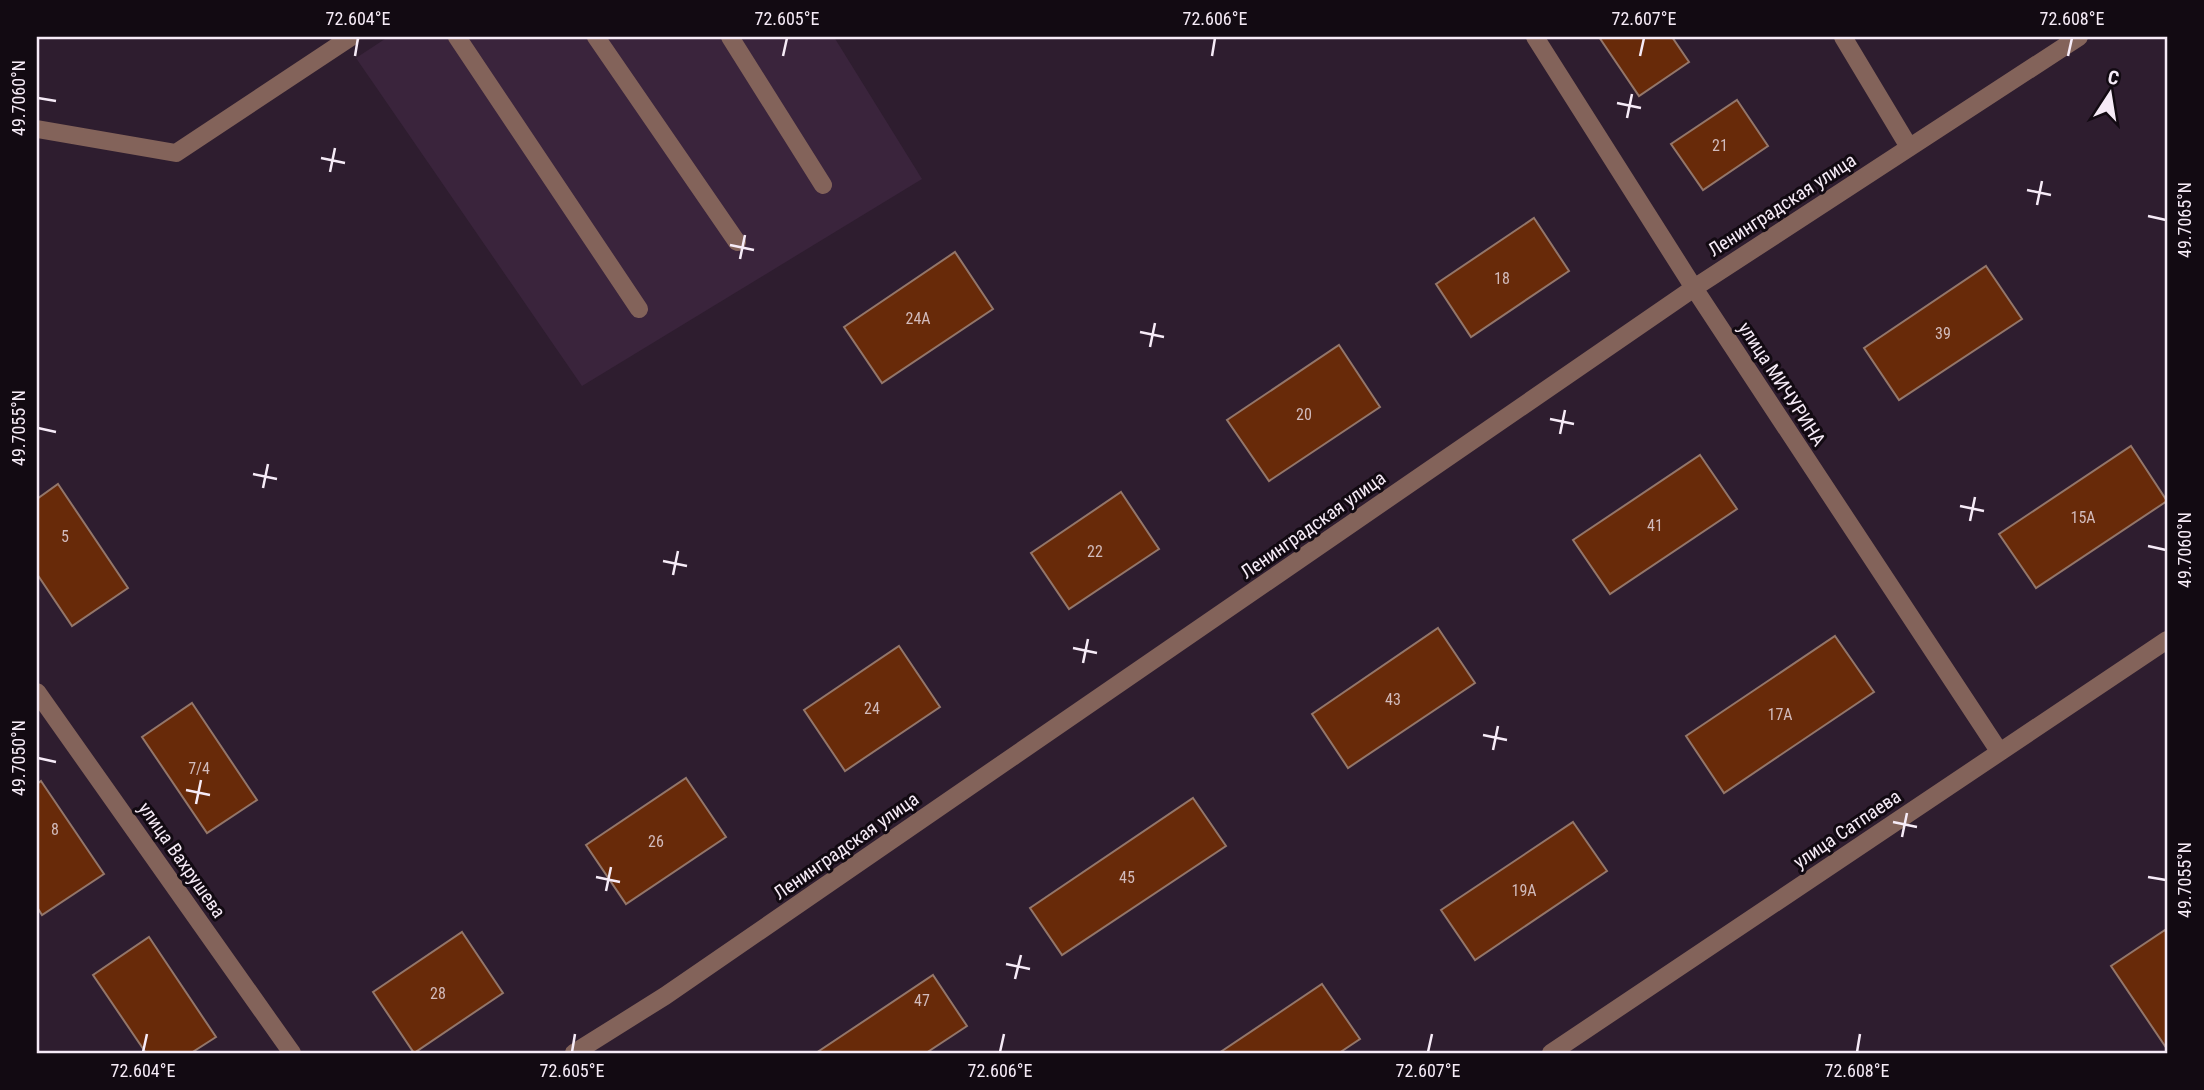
<svg xmlns="http://www.w3.org/2000/svg" width="2204" height="1090" font-family="'Roboto Condensed',sans-serif">
<style>
.built{fill:#3a243c}
.building{fill:#682a09;stroke:#93766a;stroke-width:2}
.lines{fill:none;stroke-linecap:round;stroke-linejoin:round}
.minor{stroke:#83635a;stroke-width:18}
.ticks{fill:none;stroke:#f6ebf7;stroke-width:2.5}
.labels{text-anchor:middle;dominant-baseline:central;stroke-width:6;stroke-linejoin:round;paint-order:stroke}
.number-label{font-size:16px;fill:#d2bbbc}
.street-label{font-size:19px;fill:#f6ebf7;stroke:#120a12}
.neatline{fill:none;stroke:#f6ebf7;stroke-width:2.5}
.ticks-label{font-size:18px;text-anchor:middle;fill:#f6ebf7}
</style>
<rect width="100%" height="100%" fill="#2e1d2f"/>
<!-- built -->
<path class="built" d="M388,37H834L922,179L582,386L356,58Z"/>
<!-- building -->
<path class="building" d="M1599,37H1672L1689,62L1639,96Z
M1737,100L1768,146L1703,190L1671,144Z
M1534,218L1569,271L1471,337L1436,284Z
M955,252L993,309L882,383L844,327Z
M1986,266L2022,319L1899,400L1864,348Z
M1339,345L1380,407L1269,481L1227,420Z
M2131,446L2167,501L2036,588L1999,534Z
M1700,455L1737,509L1610,594L1573,540Z
M58,484L128,588L72,626L37,574V499Z
M1121,492L1159,549L1069,609L1031,553Z
M1438,628L1475,683L1348,768L1312,714Z
M1835,636L1874,692L1724,793L1686,736Z
M899,646L940,707L845,771L804,710Z
M192,703L257,800L207,833L142,737Z
M686,778L726,837L626,904L586,845Z
M41,781L104,874L42,915L37,907V784Z
M1193,798L1226,846L1062,955L1030,908Z
M1573,822L1607,871L1475,960L1441,910Z
M2165,930L2167,934V1049L2111,966Z
M462,932L503,993L414,1053L373,992Z
M149,937L216,1037L191,1053H146L93,975Z
M933,975L967,1026L926,1053H816Z
M1322,984L1360,1039L1339,1053H1219Z"/>
<g class="lines">
<!-- minor -->
<path class="minor" d="M457,37L639,309
M596,37L737,242
M730,37L823,185
M1535,37L1694,288L1999,751
M1843,37L1909,147
M37,129L176,153L351,37
M37,692L292,1053
M574,1053L665,996L1694,288L2079,37
M1551,1053L2167,640"/>
</g>
<!-- ticks -->
<path class="ticks" d="M355,56L358,38M783,56L787,38M1212,56L1215,38M1640,56L1644,38M2068,56L2072,38M38,98L56,101M1617,103L1641,108M1627,118L1632,94M321,158L345,163M330,172L335,148M2027,190L2051,195M2037,205L2042,181M2148,216L2166,220M730,245L754,250M740,259L745,235M1140,332L1164,337M1150,347L1155,323M1550,419L1574,424M38,428L56,432M1560,434L1565,410M253,474L277,479M263,488L268,464M1960,506L1984,511M1970,521L1975,497M2148,546L2166,550M663,561L687,566M673,575L678,551M1073,648L1097,653M1083,663L1088,639M1483,735L1507,740M1493,750L1498,726M38,758L56,762M186,790L210,795M196,804L201,780M1893,822L1917,827M1902,837L1907,813M596,877L620,882M2148,877L2166,880M606,891L611,867M1006,964L1030,969M1015,979L1021,955M143,1052L147,1034M572,1052L575,1034M1000,1052L1004,1034M1428,1052L1432,1034M1857,1052L1860,1034"/>
<g class="labels">
<!-- number labels -->
<g class="number-label">
<text x="1720" y="145">21</text>
<text x="1502" y="278">18</text>
<text x="918" y="318">24А</text>
<text x="1943" y="333">39</text>
<text x="1304" y="414">20</text>
<text x="2083" y="517">15А</text>
<text x="1655" y="525">41</text>
<text x="65" y="536">5</text>
<text x="1095" y="551">22</text>
<text x="1393" y="699">43</text>
<text x="872" y="708">24</text>
<text x="1780" y="714">17А</text>
<text x="199" y="768">7/4</text>
<text x="55" y="829">8</text>
<text x="656" y="841">26</text>
<text x="1127" y="877">45</text>
<text x="1524" y="890">19А</text>
<text x="438" y="993">28</text>
<text x="922" y="1000">47</text>
</g>
<!-- street labels -->
<g class="street-label">
<text transform="translate(1782 205) rotate(-33)">Ленинградская улица</text>
<text transform="translate(1782 384) rotate(57)">улица МИЧУРИНА</text>
<text transform="translate(1313 525) rotate(-35)">Ленинградская улица</text>
<text transform="translate(1847 829) rotate(-34)">улица Сатпаева</text>
<text transform="translate(846 846) rotate(-35)">Ленинградская улица</text>
<text transform="translate(182 860) rotate(55)">улица Вахрушева</text>
</g>
</g>
<!-- border -->
<rect width="2204" height="1090" fill="none" stroke="#120a12" stroke-width="77"/>
<!-- north arrow -->
<g transform="translate(2110 94) rotate(12)" stroke="#120a12" stroke-width="5" paint-order="stroke">
<path d="M0-5L12 26L0 18L-12 26Z" fill="#f6ebf7"/>
<text y="-10" font-size="19" font-weight="bold" text-anchor="middle" fill="#f6ebf7">С</text>
</g>
<rect x="38" y="38" width="2128" height="1014" class="neatline"/>
<g class="ticks-label">
<text x="358" y="25">72.604°E</text>
<text x="787" y="25">72.605°E</text>
<text x="1215" y="25">72.606°E</text>
<text x="1644" y="25">72.607°E</text>
<text x="2072" y="25">72.608°E</text>
<text transform="translate(19 98) rotate(-90)" y="6">49.7060°N</text>
<text transform="translate(2185 220) rotate(-90)" y="6">49.7065°N</text>
<text transform="translate(19 428) rotate(-90)" y="6">49.7055°N</text>
<text transform="translate(2185 550) rotate(-90)" y="6">49.7060°N</text>
<text transform="translate(19 758) rotate(-90)" y="6">49.7050°N</text>
<text transform="translate(2185 880) rotate(-90)" y="6">49.7055°N</text>
<text x="143" y="1077">72.604°E</text>
<text x="572" y="1077">72.605°E</text>
<text x="1000" y="1077">72.606°E</text>
<text x="1428" y="1077">72.607°E</text>
<text x="1857" y="1077">72.608°E</text>
</g>
</svg>
